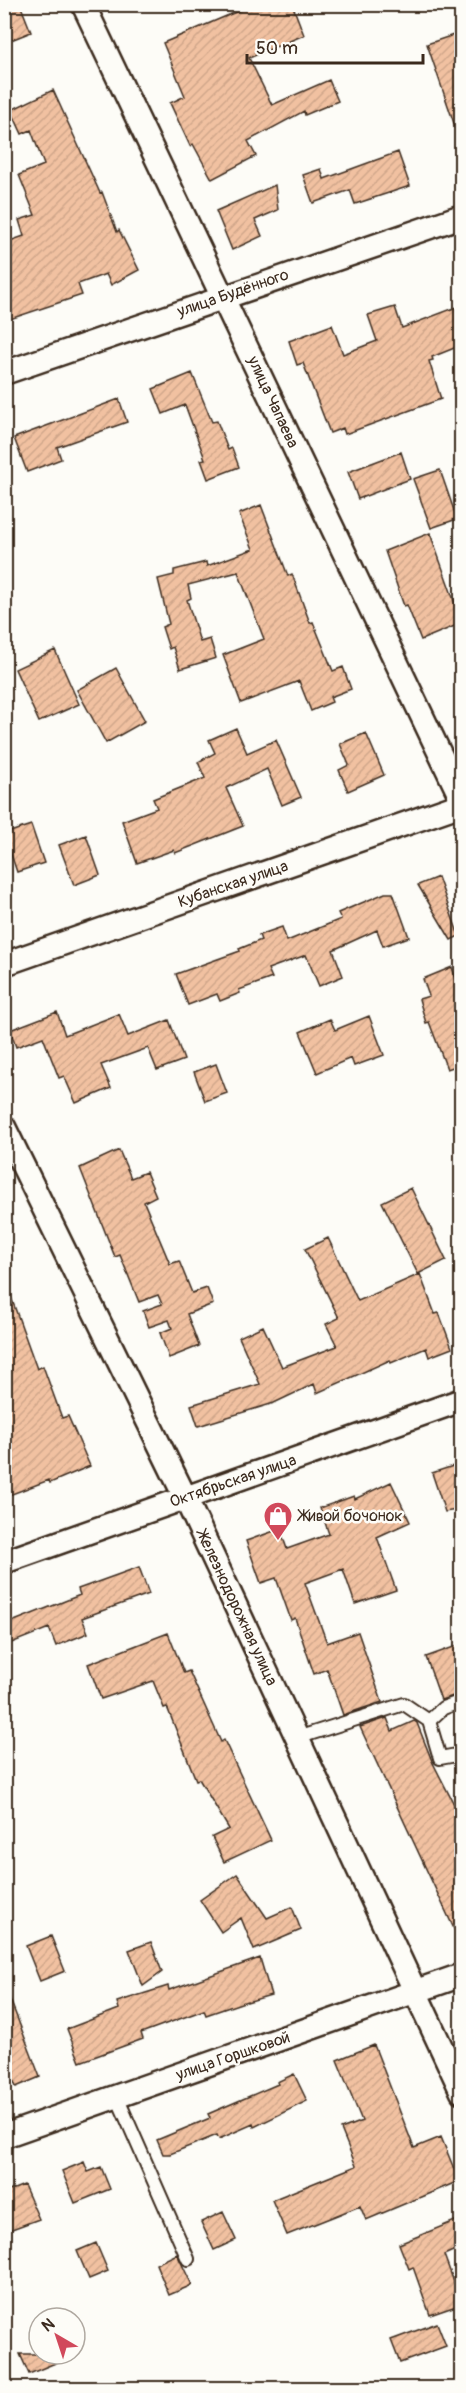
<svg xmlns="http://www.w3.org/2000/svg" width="466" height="2393" font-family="Pangolin,sans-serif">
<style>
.building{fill:url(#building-hatch);stroke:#3b2a1e;stroke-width:1.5}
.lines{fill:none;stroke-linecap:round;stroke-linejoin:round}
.service-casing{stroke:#3b2a1e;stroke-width:16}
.minor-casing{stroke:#3b2a1e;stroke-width:27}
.service{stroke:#fdfcf7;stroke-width:12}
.minor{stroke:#fdfcf7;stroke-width:22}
.labels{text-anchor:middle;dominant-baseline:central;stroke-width:5;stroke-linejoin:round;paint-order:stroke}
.street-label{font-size:16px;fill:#3b2a1e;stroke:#fdfcf7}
.poi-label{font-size:16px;fill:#3b2a1e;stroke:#fdfcf7;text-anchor:start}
</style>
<defs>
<pattern id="building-hatch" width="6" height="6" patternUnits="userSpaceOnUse" patternTransform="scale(1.5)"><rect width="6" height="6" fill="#f1c1a1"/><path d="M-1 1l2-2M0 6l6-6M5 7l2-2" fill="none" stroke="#d0a68a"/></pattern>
</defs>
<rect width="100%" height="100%" fill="#fdfcf7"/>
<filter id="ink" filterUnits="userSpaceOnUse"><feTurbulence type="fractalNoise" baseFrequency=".0167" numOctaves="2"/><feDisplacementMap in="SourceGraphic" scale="12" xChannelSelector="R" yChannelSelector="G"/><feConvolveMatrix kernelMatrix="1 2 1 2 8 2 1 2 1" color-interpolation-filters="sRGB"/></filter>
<g filter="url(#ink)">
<!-- building -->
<path class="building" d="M4,4H20L31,32L4,43Z
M242,4H292L304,35L249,58L272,105L329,80L338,101L305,115L304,111L248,141L256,156L212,179L193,144L190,146L170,103L185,96L163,43L243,9Z
M462,32V135H458L427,44Z
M53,90L100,193L102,192L117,232L119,230L139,270L111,285L106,274L78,284L82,295L4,321V243L24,236L19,220L35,215L19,175L44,165L31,130L22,134L11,110Z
M398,152L410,186L355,204L350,190L313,203L303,175L321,169L324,179Z
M275,185L278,210L255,220L262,236L232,250L216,211Z
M462,305V345L432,357L433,360L429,361L441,399L345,434L343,428L330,433L303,363L297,365L289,341L332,325L343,354L377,341L368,315L395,307L402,328Z
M192,373L212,422L217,421L228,450L232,448L239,467L208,479L201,460L205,459L185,405L163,414L153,389Z
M119,399L127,422L57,447L61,459L27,472L14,438Z
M401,452L410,479L358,499L348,472Z
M440,470L457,519L431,528L413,479Z
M261,505L288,576L292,574L310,623L313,622L333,671L343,667L351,689L330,697L332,702L311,711L299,681L241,703L223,655L264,639L238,572L188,585L191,598L187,600L200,642L210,639L216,658L180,669L173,647L169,649L162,627L169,624L158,579L174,575V570L206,562L207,566L253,549L239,514Z
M430,533L462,623L421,640L407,605L404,606L385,551Z
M55,650L79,704L39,722L15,669Z
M116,668L145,721L106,743L77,690Z
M236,728L247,753L276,740L301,797L282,805L267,769L226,788L243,826L175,853L174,850L137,863L122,821L157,808L153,799L205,778L198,762L215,753L209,740Z
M366,733L384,775L348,791L339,770L349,765L340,744Z
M31,825L44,863L17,872L4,834Z
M86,835L100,875L74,885L59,845Z
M438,877L459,936L451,940L418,885Z
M385,893H393L409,937L383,946L377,930L333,950L343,976L319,986L306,955L268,969L272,978L239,990L240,993L220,1001L217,994L188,1005L176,974L240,951L239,949L261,940L259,935L282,927L287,941L341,919L338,913Z
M452,967L462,997V1064L447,1069L429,1022L426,1023L419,999L429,996L423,979Z
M57,1012L65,1035L119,1014L128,1036L169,1020L184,1060L157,1070L148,1048L101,1065L111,1088L76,1103L64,1076L59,1078L43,1037L16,1047L10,1030Z
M369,1016L384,1055L354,1066L351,1058L317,1073L300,1032L330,1019L335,1030Z
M216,1064L227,1093L205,1101L194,1072Z
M119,1150L131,1178L146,1172L156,1196L144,1202L170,1264L179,1261L192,1293L207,1288L213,1304L187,1314L199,1346L169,1358L160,1333L172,1328L169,1320L149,1327L143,1311L162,1304L158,1295L139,1302L120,1255L115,1257L80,1168Z
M411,1188L446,1260L418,1274L382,1202Z
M328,1238L358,1301L420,1274L435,1314L439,1313L452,1348L429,1357L426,1348L391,1363L390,1360L317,1393L314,1384L274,1403L198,1426L191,1405L260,1384L239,1337L263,1326L282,1367L337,1346L326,1324L339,1318L305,1249Z
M4,1286H7L37,1369L43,1366L62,1418L68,1416L90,1466L50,1483L49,1480L4,1497Z
M462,1463V1509L445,1512L432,1473Z
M391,1482L410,1522L377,1537L396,1590L355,1604L343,1569L305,1583L327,1643L358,1632L382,1702L343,1715L327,1669L314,1674L295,1618L291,1620L276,1578L261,1583L246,1541L280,1529L287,1549L329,1534L320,1508L354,1496L355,1499Z
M139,1567L149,1594L82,1618L88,1633L56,1646L49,1628L4,1646V1625L80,1595L78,1589Z
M168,1633L184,1673L189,1671L221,1742L224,1740L271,1840L224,1862L212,1837L229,1829L199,1779L196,1780L167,1707L164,1708L153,1681L101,1699L88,1664Z
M462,1644V1693L441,1700L426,1657Z
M387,1718L392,1731L414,1721L417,1723L432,1761L462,1820V1946L360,1727Z
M237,1874L267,1918L292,1907L301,1930L254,1950L241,1918L221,1932L200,1900Z
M51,1936L65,1971L40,1981L26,1946Z
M151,1942L162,1972L143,1986L129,1950Z
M260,1958L271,1995L247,2002V2001L206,2015L204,2010L141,2033L143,2039L80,2062L67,2029L119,2009L117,2002L168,1986L169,1990Z
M6,1989L40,2077L16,2087L4,2057Z
M374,2045L414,2148L441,2137L459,2181L366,2220L360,2206L287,2235L272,2200L356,2166L341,2129L362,2121L337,2060Z
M294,2074L307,2101L254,2127L253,2124L219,2139L217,2135L170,2154H163L157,2140L210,2118L208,2114L278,2084L277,2082Z
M84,2162L88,2172L101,2167L110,2189L75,2203L62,2171Z
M24,2185L39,2219L4,2232V2193Z
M223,2212L236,2240L214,2250L201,2222Z
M462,2218V2247L444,2255L462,2304L430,2315L413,2267L409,2269L399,2244Z
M96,2243L108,2271L89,2279L77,2251Z
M177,2254L192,2285L169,2295L156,2264Z
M437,2323L446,2346L400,2363L391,2340Z
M20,2354H77L29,2374Z"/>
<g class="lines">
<!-- service casing -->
<g class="service-casing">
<path id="service" d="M429,1721L443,1708L462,1701
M297,1738L404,1704L429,1721L440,1758L462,1754
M117,2097L188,2259"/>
</g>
<!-- minor casing -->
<g class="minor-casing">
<path id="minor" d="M83,4L462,800
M4,373L462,216
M4,964L462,804
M4,1127L185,1497L462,2092
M4,1562L462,1400
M4,2136L462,1975"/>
</g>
<!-- service -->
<use href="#service" class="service"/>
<!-- minor -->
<use href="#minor" class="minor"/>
</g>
</g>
<!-- icons -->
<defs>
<g id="shop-pin" transform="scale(1.5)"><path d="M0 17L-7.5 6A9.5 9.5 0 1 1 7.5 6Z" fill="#d1495b" stroke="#fdfcf7"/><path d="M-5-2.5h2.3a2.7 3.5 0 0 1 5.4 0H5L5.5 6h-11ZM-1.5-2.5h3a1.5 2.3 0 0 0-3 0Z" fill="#fff"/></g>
</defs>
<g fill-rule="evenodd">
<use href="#shop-pin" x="278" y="1516"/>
</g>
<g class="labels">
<!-- street labels -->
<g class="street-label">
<text transform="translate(233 293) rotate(-19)">улица Будённого</text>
<text transform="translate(273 402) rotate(65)">улица Чапаева</text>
<text transform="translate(233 884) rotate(-19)">Кубанская улица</text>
<text transform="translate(233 1481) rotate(-19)">Октябрьская улица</text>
<text transform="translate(237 1608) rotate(65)">Железнодорожная улица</text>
<text transform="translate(233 2056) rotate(-19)">улица Горшковой</text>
</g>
<!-- poi labels -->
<g class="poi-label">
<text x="299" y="1516">Живой бочонок</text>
</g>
</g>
<!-- margin -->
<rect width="466" height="2393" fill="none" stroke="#fdfcf7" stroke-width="24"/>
<rect x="12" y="12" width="442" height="2369" fill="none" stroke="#3b2a1e" stroke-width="2" filter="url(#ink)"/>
<!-- north arrow -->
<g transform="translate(57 2336) rotate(321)"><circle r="28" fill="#fdfcf7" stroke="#afa8a0" stroke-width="1.5"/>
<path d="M0-4.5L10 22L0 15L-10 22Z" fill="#d1495b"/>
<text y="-9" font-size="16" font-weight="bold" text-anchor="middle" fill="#3b2a1e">N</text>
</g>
<!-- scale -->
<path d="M247 54v9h176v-9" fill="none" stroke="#3b2a1e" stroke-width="3"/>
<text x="256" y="54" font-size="18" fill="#3b2a1e" stroke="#fdfcf7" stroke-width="4.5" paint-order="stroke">50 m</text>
</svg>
